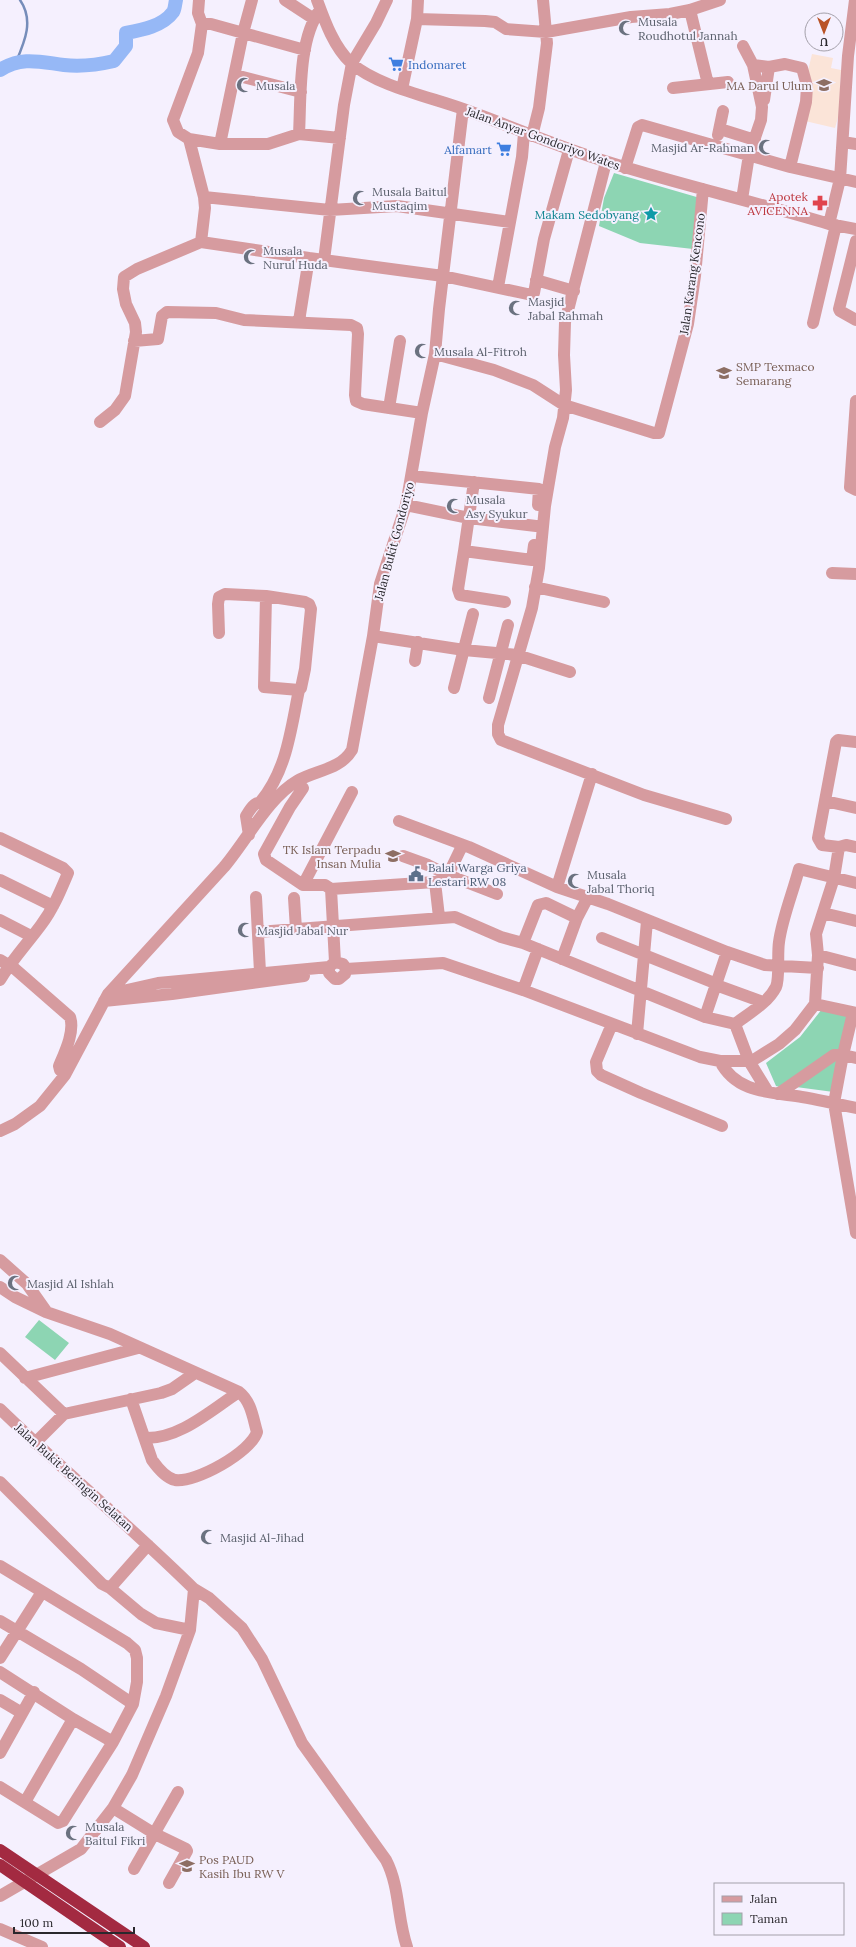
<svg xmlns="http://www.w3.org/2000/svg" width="856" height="1947" font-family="Lora,serif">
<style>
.education{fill:#fbe4d8}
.green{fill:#8dd5b3}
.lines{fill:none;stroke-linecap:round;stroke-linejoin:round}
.stream{stroke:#768dba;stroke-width:2.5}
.river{stroke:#96b8f6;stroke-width:14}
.minor{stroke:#d69b9f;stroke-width:12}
.highway{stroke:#a32a41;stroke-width:12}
.labels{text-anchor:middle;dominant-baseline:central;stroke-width:4;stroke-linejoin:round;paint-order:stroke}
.worship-label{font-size:12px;fill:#5b616d;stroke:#f5f0fe;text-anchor:start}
.shop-label{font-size:12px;fill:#366cbe;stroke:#f5f0fe;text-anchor:start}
.education-label{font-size:12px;fill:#785e54;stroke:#f5f0fe;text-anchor:end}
.street-label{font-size:12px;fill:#2a282d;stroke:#f5f0fe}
.health-label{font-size:12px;fill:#be3a42;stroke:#f5f0fe;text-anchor:end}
.culture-label{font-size:12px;fill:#0d838f;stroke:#f5f0fe;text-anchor:end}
.service-label{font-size:12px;fill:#4e5e75;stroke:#f5f0fe;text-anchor:start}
</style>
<rect width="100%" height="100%" fill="#f5f0fe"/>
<!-- education -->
<path class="education" d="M812,54L833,58L831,68L841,70L839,114L835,128L805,121L807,75Z"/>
<!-- green -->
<path class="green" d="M614,173L700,198L693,249L640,243L599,226L604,198Z
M822,1009L855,1015L849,1043L783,1088L776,1086L766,1063L800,1037Z
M840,1057L841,1093L796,1087Z
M39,1320L69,1343L55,1360L25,1337Z"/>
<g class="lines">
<!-- stream -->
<path class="stream" d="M16,62C25,41 34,20 20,0"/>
<!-- river -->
<path class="river" d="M0,70C22,56 40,62 64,65C81,67 97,65 114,61L126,46V33C142,30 163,26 173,12C175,9 175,4 176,0"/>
<!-- minor -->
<path class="minor" d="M199,0L198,13L202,24
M285,0L314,19
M317,0C325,22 334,47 351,63C377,86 430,97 463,109C511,126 558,147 608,162C681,185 756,202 829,224L856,229
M690,10L708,84
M417,19L485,21L495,22L506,29L546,32L631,17L670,14L690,10L720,0
M305,50L211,24H202L198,53L173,120L178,132L189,139L220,144H268L299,134L340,138
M753,65L769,67L785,64L802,68L807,86L806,102L790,167
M235,75L301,92
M673,88L728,82
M402,89L417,19L418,0
M764,100L769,67
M720,129L755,140
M299,134C301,98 298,39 320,10
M718,135L723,111
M532,136L539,108L547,43L543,0
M189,139L204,197L205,208L201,242
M843,142L856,144
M220,144L243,33L252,0
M606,162L565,322L564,355L566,390L563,418L555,447L545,506L539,568L532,608L498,725V734L501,740L644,795L726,819
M625,168L638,127L642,125L790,167L856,182
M204,197L330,210L397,206L510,222
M741,199L743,193L749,155L761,120L762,107L753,65L743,46
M829,224L840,179L848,56L855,0
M856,241L839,309L840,311L856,320
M324,260L344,105L352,63L376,23L387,0
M536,280L574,291
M498,287L522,157L524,133
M299,321L309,258
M813,323L836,225
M134,341L158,339L162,316L167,312L216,313L244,320L351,325L357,328L358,334L355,395L356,401L363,404L422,413
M435,354L494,370L533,385L564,405L654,433H659L688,324L695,276L703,189
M856,401L850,487L856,490
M389,408L400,341
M100,422L115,410L125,396L136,332L135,323L126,304L123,289L124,277L137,269L201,242L309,258L443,276L532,295L534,293L544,239L569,150
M412,476L539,489L538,505
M474,482L464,551L532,560L534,545
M406,505L469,518L536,526
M464,551L458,589L460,595L505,602
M832,573L856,574
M535,587L604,602
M266,596L305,602L309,604L311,609L305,669L301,688L299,690L264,687Z
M219,633L218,604L219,597L225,594L266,596
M373,636L464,650L517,655L570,672
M415,661L418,642
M454,688L473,614
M489,698L508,625
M856,742L838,740L836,742L818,838L822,845L839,847L846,845L856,847
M303,788L290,807L264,854L266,860L303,885H325L331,889L435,882L448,875
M261,801C287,770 291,728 299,690
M825,801L856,808
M399,821L469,847L557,887L608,904L727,952L765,965L818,968
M249,835L246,816C252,806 256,800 268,802
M0,838L63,868L68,873C60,892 53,909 41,925C27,944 12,960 0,980
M462,846L448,875L497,894
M403,856L428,865L448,875
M0,880L53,906
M435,882L439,917
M303,885L352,792
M557,887L592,774
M331,889L335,962
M256,897L260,972
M294,898L296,929
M823,913L856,921
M0,920L31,936
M258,932L455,917L501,937L523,943L705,1017L735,1024C748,1014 768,1003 776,987C780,978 777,955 779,942C782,919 793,892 799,869L856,883
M602,938L717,984
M523,943L538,905L546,903L577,918
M818,955L856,965
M562,959L577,918L588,897
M0,960L15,969L70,1017C75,1031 65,1052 59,1066L60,1070L65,1075
M346,969L443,963L523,990L700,1057L720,1061H749L755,1059L779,1044L795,1030L815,1004L818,955L816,934L834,878L839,847
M716,985L763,1002
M523,990L538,949
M109,994L158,983L329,967L335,962L343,964L346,969L345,974L339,979H335L329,973V967
M104,1001L172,994L304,976
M815,1004L856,1013
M853,1013L843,1055L856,1058
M705,1017L727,952
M612,1024L596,1062L597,1071L601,1075L641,1093L722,1126
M735,1024L749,1061L768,1092
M637,1034L647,921
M720,1061C736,1093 770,1092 802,1097C820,1100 838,1104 856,1108
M778,1094L834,1055H843L834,1103L856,1233
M0,1131L15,1124L40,1106L65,1075L108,994L224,867C246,841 269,797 297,781C316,770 340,770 352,750L373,636L380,584L406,505L422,413L435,354L439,309L463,109
M0,1260L27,1284L46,1311
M0,1287L15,1297L46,1312L110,1334L239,1392C251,1401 253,1418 257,1432C251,1452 196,1483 175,1480C166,1478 157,1467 152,1460L131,1399
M0,1353L64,1414
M25,1378L138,1348
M0,1409C63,1470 131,1527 194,1589L190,1630L166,1696L132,1775L113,1808L81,1849L0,1896
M145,1438C180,1439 211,1410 239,1392
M35,1443L64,1414L161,1393L172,1389L195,1373
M0,1482L102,1584L110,1588L148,1545
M0,1566L127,1643L135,1650L137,1658V1682L133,1704L113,1742L63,1821L58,1823L0,1787
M110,1588L141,1614L156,1623L190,1630
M194,1589L209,1598L242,1628L262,1659L302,1743L386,1860C400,1887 397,1918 407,1947
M0,1621L81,1669L133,1704
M0,1658L42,1592
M0,1672L73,1719L113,1742
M0,1700L22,1713
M0,1753L34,1692
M25,1802L73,1719
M113,1808L155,1834L186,1849L187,1851L169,1883
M134,1869L178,1792
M0,1929L42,1947"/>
<!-- highway -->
<path class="highway" d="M0,1850L144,1947
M0,1865L120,1947"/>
</g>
<!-- icons -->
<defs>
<g id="mosque-bare" transform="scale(1.2)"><path d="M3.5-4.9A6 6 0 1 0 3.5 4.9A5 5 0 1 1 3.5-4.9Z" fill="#6b7280" stroke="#f5f0fe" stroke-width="2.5" paint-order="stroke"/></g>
<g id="supermarket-bare" transform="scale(1.2)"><path d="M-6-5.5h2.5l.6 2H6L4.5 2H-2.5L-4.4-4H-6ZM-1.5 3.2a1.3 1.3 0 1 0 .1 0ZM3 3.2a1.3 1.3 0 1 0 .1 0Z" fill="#3f7fe0" stroke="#f5f0fe" stroke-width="2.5" paint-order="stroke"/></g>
<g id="school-bare" transform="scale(1.2)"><path d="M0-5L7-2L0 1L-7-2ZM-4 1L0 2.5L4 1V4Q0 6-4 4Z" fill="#8d6e63" stroke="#f5f0fe" stroke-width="2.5" paint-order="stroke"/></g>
<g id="pharmacy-bare" transform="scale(1.2)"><path d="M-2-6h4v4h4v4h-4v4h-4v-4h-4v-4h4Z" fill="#e0444e" stroke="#f5f0fe" stroke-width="2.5" paint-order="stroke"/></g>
<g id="sight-bare" transform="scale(1.2)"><path d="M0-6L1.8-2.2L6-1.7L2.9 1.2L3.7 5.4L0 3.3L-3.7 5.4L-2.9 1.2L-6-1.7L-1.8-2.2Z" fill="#0f9aa8" stroke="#f5f0fe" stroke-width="2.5" paint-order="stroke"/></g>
<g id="civic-bare" transform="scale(1.2)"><path d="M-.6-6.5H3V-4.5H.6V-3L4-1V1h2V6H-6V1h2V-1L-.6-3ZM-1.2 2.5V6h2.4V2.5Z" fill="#5c6f8a" stroke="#f5f0fe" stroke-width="2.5" paint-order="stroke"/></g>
</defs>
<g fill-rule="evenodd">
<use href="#mosque-bare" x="626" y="28"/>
<use href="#supermarket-bare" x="396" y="64"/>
<use href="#mosque-bare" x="244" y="85"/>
<use href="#school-bare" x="824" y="85"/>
<use href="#mosque-bare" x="766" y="147"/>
<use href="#supermarket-bare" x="504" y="149"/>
<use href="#mosque-bare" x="360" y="198"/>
<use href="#pharmacy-bare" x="820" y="203"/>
<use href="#sight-bare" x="651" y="214"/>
<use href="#mosque-bare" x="251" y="257"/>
<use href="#mosque-bare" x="516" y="308"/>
<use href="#mosque-bare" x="422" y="351"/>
<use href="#school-bare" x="724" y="373"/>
<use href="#mosque-bare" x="454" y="506"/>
<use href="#school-bare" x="393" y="856"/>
<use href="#civic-bare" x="416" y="874"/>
<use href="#mosque-bare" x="575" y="881"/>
<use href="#mosque-bare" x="245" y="930"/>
<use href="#mosque-bare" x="15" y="1283"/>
<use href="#mosque-bare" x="208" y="1537"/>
<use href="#mosque-bare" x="73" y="1833"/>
<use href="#school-bare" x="187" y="1866"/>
</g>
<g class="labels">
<!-- worship labels -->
<g class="worship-label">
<text x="638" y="21">Musala<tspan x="638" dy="14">Roudhotul Jannah</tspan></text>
<text x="256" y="85">Musala</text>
<text x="754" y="147" text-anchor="end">Masjid Ar-Rahman</text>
<text x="372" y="191">Musala Baitul<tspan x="372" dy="14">Mustaqim</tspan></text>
<text x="263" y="250">Musala<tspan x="263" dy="14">Nurul Huda</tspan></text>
<text x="528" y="301">Masjid<tspan x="528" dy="14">Jabal Rahmah</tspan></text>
<text x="434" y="351">Musala Al-Fitroh</text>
<text x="466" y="499">Musala<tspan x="466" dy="14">Asy Syukur</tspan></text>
<text x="587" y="874">Musala<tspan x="587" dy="14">Jabal Thoriq</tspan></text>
<text x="257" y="930">Masjid Jabal Nur</text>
<text x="27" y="1283">Masjid Al Ishlah</text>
<text x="220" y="1537">Masjid Al-Jihad</text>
<text x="85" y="1826">Musala<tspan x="85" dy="14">Baitul Fikri</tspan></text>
</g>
<!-- shop labels -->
<g class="shop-label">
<text x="408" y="64">Indomaret</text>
<text x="492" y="149" text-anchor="end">Alfamart</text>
</g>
<!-- education labels -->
<g class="education-label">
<text x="812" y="85">MA Darul Ulum</text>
<text x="736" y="366" text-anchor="start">SMP Texmaco<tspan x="736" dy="14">Semarang</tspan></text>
<text x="381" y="849">TK Islam Terpadu<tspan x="381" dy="14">Insan Mulia</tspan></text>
<text x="199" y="1859" text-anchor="start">Pos PAUD<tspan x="199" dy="14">Kasih Ibu RW V</tspan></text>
</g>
<!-- street labels -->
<g class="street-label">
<text transform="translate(543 138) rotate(20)">Jalan Anyar Gondoriyo Wates</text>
<text transform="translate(692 274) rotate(-82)">Jalan Karang Kencono</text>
<text transform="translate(394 541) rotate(-75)">Jalan Bukit Gondoriyo</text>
<text transform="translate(74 1477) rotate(42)">Jalan Bukit Beringin Selatan</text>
</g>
<!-- health labels -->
<g class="health-label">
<text x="808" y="196">Apotek<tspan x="808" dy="14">AVICENNA</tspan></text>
</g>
<!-- culture labels -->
<g class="culture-label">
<text x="639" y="214">Makam Sedobyang</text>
</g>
<!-- service labels -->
<g class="service-label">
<text x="428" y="867">Balai Warga Griya<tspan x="428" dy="14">Lestari RW 08</tspan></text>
</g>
</g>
<!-- legend -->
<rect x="714" y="1883" width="130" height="52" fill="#f5f0fe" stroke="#a4a0aa"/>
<rect x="722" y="1896" width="20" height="6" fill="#d69b9f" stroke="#a4a0aa"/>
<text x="750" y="1903" font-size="12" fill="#2a282d">Jalan</text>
<rect x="722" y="1913" width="20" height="12" fill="#8dd5b3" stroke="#a4a0aa"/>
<text x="750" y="1923" font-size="12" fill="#2a282d">Taman</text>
<!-- north arrow -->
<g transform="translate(824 32) rotate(180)"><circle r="19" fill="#f5f0fe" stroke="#a4a0aa"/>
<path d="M0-3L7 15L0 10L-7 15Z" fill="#b95327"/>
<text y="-6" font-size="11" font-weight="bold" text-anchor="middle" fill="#2a282d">U</text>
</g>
<!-- scale -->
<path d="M14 1927v6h120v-6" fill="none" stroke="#2a282d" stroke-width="2"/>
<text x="20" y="1927" font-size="12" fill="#2a282d" stroke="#f5f0fe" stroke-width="3" paint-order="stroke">100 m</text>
</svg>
